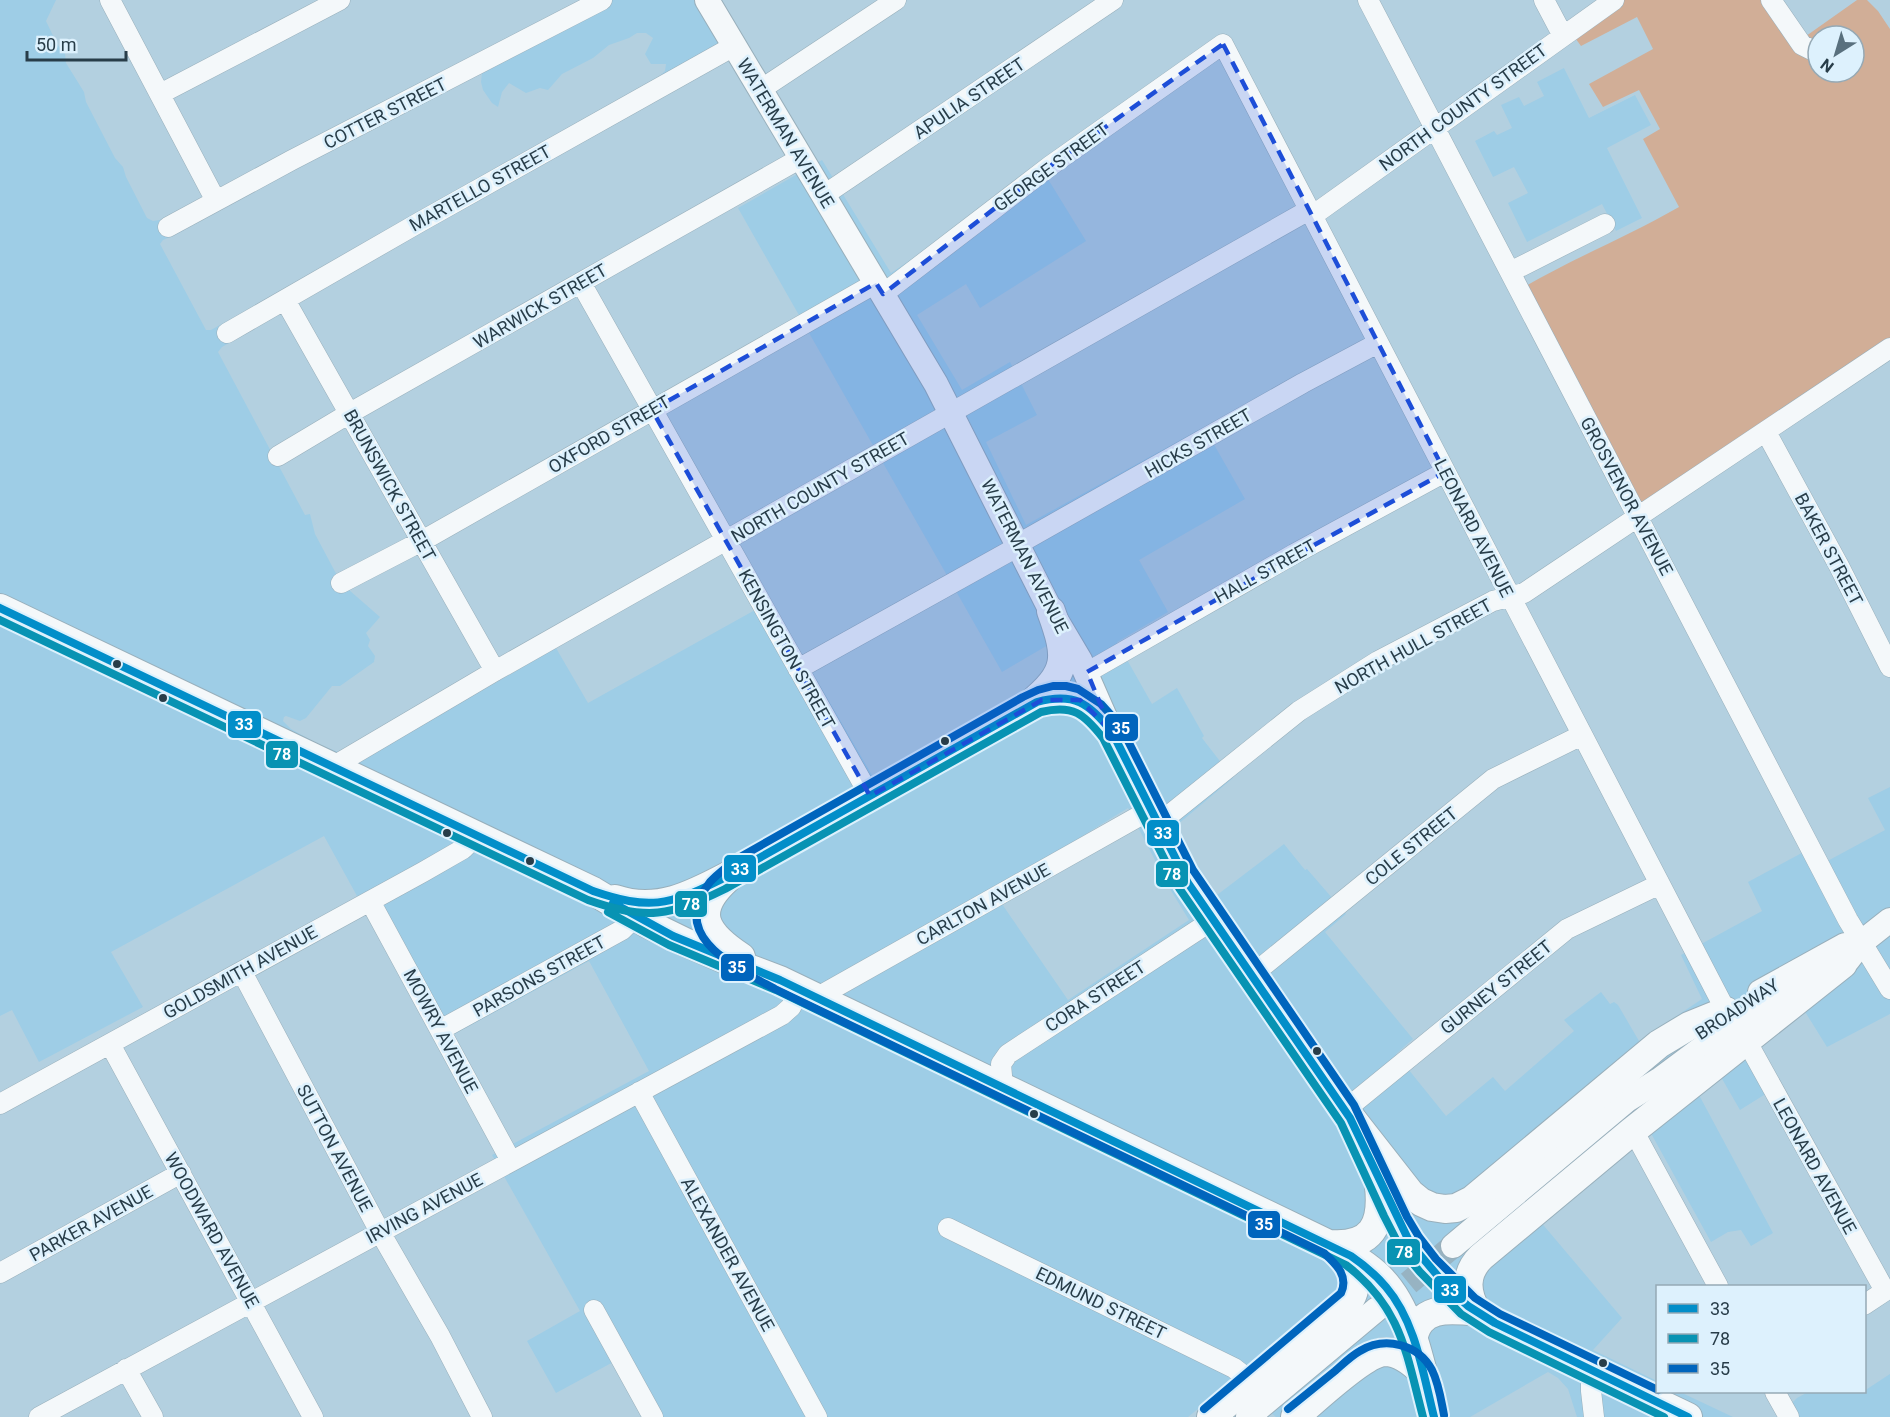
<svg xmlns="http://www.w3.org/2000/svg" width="1890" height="1417" font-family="Roboto,sans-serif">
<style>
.built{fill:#9ecde6;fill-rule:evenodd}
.green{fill:#d1ae97;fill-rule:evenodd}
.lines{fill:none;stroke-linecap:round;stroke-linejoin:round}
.major-tunnel{stroke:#97b3c2;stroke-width:24;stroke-dasharray:24 12;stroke-linecap:butt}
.minor-casing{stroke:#98afbb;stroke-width:21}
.major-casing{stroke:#98afbb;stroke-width:26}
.highway-casing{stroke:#98afbb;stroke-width:30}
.minor{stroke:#f4f8fa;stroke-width:20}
.major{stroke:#f4f8fa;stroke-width:24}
.highway{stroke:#f4f8fa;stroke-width:28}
.bus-1-casing{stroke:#ddf1fd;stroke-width:12}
.bus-2-casing{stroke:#ddf1fd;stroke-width:12}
.bus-3-casing{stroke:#ddf1fd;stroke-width:12}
.bus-1{stroke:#028ec9;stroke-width:8}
.bus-2{stroke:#0893b3;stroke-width:8}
.bus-3{stroke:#0065bd;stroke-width:8}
.marked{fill:#1d4ed8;fill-opacity:0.2;stroke:#1d4ed8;stroke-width:4.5;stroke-dasharray:12 8;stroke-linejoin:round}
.bus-dot{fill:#283d49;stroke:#ddf1fd;stroke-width:2}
.labels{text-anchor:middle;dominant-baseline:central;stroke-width:5;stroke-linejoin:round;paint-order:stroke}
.street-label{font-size:18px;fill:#283d49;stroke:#ddf1fd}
.line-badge{stroke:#ddf1fd;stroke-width:2}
.badge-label{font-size:16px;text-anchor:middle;font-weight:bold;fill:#fff}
</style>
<rect width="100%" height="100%" fill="#b3d0e0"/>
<!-- built -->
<path class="built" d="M0,0H56L46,21L57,44L65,54L66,63L84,92L86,102L115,158L123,167L126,177L147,218L153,221L160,220L172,214L183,231L163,240L160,244L206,330H211L229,320L233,325L239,337L222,347L218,352L305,515L310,514L315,534L341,583L380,617L366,633L370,640L368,646L375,656L374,662L340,686H332L306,718L300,721L286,716L284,717L283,721L291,729L316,743L360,761L556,648L588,703L771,601L873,777L1030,687L1047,670L1048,645L1002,672L738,208L822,160L891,273L1043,171L1086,241L980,308L966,284L917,315L962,390L1010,362L1037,415L986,442L1026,525L1204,427L1245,499L1139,560L1168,612L1117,642L1152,704L1177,688L1204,736L1202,738L1233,778L1177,825L1196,863L1217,895L1284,844L1305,870L1307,869L1346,914L1325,932L1413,1039L1396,1054L1446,1116L1493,1077L1505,1091L1574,1031L1564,1020L1601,992L1610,1004L1614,1002L1618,1005L1639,1041L1702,999L1681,955L1762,911L1748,882L1811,848L1820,865L1885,830L1868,798L1890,787V1014L1827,1047L1789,986L1732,1021L1772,1090L1740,1110L1721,1077L1699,1095L1773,1233L1751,1246L1741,1230L1728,1232L1711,1242L1637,1108L1523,1201L1622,1318L1593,1350L1657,1381L1658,1392H1680L1733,1417H1577L1568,1389L1558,1378L1548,1372L1470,1417H1276L1232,1381L1188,1417H662L628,1354L556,1393L527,1341L580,1311L492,1155L649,1071L589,961L438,1043L324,836L111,952L143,1007L39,1062L12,1010L0,1016ZM1128,808L1170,889L1189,920L1068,1000L993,891Z
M582,0H710L737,45L658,78L665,71L666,64H651L645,54L653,38L646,33H637L629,38L609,45L593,58L562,74L548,90L540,88L526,93L509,83L502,92L498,107L492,103L483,90L481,82L483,64Z
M1564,68L1589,118L1635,95L1651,125L1607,148L1642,218L1616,231L1602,204L1527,242L1508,203L1528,193L1514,167L1493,177L1475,141L1494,131L1497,135L1512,128L1501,105L1519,97L1524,106L1544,96L1537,82Z
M1890,1374V1417H1778L1797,1398L1808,1392L1861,1393Z"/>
<!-- green -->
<path class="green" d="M1614,0H1773L1799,41L1857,0H1867L1878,11L1890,29V349L1643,514L1519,290C1571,259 1627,237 1679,207L1643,139L1660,129L1639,90L1603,107L1589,84L1653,49L1637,17L1581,46L1570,31ZM1818,36H1854V72H1818Z"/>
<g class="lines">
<!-- major-tunnel -->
<path class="major-tunnel" d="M1381,1306L1453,1246"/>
<!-- minor casing -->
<g class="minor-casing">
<path id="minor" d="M110,0L216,201
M1368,0L1848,920L1890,989
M1544,0L1563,36
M1771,0L1802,45L1818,53
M760,90L896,0
M160,94L340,0
M824,195L1113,0
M1312,216L1614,0
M168,227L292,160L602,0
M1510,272L1605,224
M581,283L870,796
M883,294L1050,166L1223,44L1726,1011
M285,300L495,671
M227,333L420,222L734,46
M1766,432L1839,566L1890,667
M278,456L350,413L801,158
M1018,544L1303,383L1378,343
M341,583L422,541L876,283
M798,669L1019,546
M1086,673L1294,554L1445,472
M332,767L495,671L1309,210
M1158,824L1299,711L1378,661L1493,601L1524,593L1890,348
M370,901L511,1161
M242,972L380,1232L440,1336L482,1417
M1252,975L1493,779L1582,735
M816,998L1150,810
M440,1030L622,930L635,917
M1746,1040L1885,1291L1864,1305
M110,1044L313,1417
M1003,1087L1001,1064L1008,1054L1213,920
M639,1092L817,1417
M0,1104L423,872L463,849L476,836
M1345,1110L1567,929L1660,884
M1631,1132L1639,1141L1718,1286
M948,1228L1234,1368L1252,1382
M0,1273L181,1173
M594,1310L653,1417
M126,1369L153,1417
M1591,1371V1391L1594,1417
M1775,1392L1789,1417
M39,1417L782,1015L791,1007L799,990"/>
</g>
<!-- major casing -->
<g class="major-casing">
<path id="major" d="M707,0L936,384L1051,611L1080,660L1108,724
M1826,973L1848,960L1862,942L1890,920
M1760,992L1845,945
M1453,1246L1627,1100L1659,1080L1718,1036L1793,992
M1248,1417L1377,1309"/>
</g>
<!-- highway casing -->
<g class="highway-casing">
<path id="highway" d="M0,608L593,891L646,923L685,942L724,959L780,980L1341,1250C1355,1258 1370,1267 1382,1280C1414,1314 1422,1373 1434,1417
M1029,705C1069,672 1068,658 1051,611
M727,879C691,912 705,933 741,957
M615,899C662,915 700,890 741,869L1032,704C1069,686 1091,703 1112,732L1188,883L1345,1110L1410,1193L1421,1202L1432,1207L1445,1209L1456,1208L1472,1200L1659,1044L1689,1026L1726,1011
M1368,1157C1383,1190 1396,1225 1418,1254C1458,1309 1510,1331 1569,1360C1609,1379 1648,1398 1688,1417
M1330,1244C1372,1247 1383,1225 1379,1186
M1477,1312C1466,1293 1464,1274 1481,1257L1631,1132L1843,964
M1413,1342C1417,1305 1450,1309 1477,1312
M1211,1417L1350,1300C1361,1281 1351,1266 1338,1251
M1295,1417C1313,1402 1364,1353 1385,1352C1400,1352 1412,1362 1422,1372"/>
</g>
<!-- minor -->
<use href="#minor" class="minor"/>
<!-- major -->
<use href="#major" class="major"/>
<!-- highway -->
<use href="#highway" class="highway"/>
<!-- bus-1 casing -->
<g class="bus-1-casing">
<path id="bus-1" d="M0,608L593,891C649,910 668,906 720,880L1037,702C1074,692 1089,703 1112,732L1188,883L1350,1118L1410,1243L1448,1288L1468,1306L1495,1323L1688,1417
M613,903L673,936L780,980L1351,1256C1364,1265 1376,1275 1386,1287C1416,1322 1423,1374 1434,1417"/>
</g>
<!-- bus-2 casing -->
<g class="bus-2-casing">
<path id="bus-2" d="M0,620L588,900C647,921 670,916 725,889L1041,712C1073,704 1084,714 1103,738L1179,888L1341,1123L1384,1216L1401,1249L1420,1272L1461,1314L1489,1332L1664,1417
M608,912L669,945L776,990L1346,1265C1402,1308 1406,1353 1423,1417"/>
</g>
<!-- bus-3 casing -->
<g class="bus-3-casing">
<path id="bus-3" d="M1204,1409L1341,1293C1349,1276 1336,1264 1324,1253L775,989C735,967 667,936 710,882C717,874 727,867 735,860L1023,697L1038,690L1053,686H1066L1078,689L1101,704L1120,725L1193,870L1354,1105L1407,1217L1419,1237L1436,1259L1475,1298L1500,1314L1658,1390
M1288,1409C1304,1396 1319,1384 1335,1371C1343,1364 1351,1356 1360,1351C1385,1336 1418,1344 1432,1370C1439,1384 1441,1400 1444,1415"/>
</g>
<!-- bus-1 -->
<use href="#bus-1" class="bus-1"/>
<!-- bus-2 -->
<use href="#bus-2" class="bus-2"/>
<!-- bus-3 -->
<use href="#bus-3" class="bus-3"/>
</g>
<!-- marked area -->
<path class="marked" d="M1223,44L1445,472L1087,672L1112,732L1080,700H1042L870,796L652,410L876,283L883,294L1050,166Z"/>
<!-- markers -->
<g class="bus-dot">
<circle cx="117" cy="664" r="5"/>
<circle cx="163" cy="698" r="5"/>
<circle cx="945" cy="741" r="5"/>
<circle cx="447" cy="833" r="5"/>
<circle cx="530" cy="861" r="5"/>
<circle cx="1317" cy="1051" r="5"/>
<circle cx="1034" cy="1114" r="5"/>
<circle cx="1603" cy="1363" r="5"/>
</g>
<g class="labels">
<!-- street labels -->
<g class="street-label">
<text transform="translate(969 98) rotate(-34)">APULIA STREET</text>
<text transform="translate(1463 107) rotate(-36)">NORTH COUNTY STREET</text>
<text transform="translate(385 113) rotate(-27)">COTTER STREET</text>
<text transform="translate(786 133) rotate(59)">WATERMAN AVENUE</text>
<text transform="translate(1051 167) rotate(-36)">GEORGE STREET</text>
<text transform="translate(480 188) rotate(-29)">MARTELLO STREET</text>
<text transform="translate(540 306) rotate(-30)">WARWICK STREET</text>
<text transform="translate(609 434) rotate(-30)">OXFORD STREET</text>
<text transform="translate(1198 443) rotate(-30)">HICKS STREET</text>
<text transform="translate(390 485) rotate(61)">BRUNSWICK STREET</text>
<text transform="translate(820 487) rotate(-30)">NORTH COUNTY STREET</text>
<text transform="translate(1627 496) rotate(62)">GROSVENOR AVENUE</text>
<text transform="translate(1474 528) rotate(63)">LEONARD AVENUE</text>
<text transform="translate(1829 549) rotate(62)">BAKER STREET</text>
<text transform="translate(1025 556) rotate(63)">WATERMAN AVENUE</text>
<text transform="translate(1265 571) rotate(-29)">HALL STREET</text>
<text transform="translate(1413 646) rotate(-29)">NORTH HULL STREET</text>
<text transform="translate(787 649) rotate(61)">KENSINGTON STREET</text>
<text transform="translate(1411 846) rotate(-39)">COLE STREET</text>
<text transform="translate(983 904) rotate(-29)">CARLTON AVENUE</text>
<text transform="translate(240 972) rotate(-29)">GOLDSMITH AVENUE</text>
<text transform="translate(539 976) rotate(-29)">PARSONS STREET</text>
<text transform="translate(1496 987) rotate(-39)">GURNEY STREET</text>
<text transform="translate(1095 996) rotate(-33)">CORA STREET</text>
<text transform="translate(1737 1009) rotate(-33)">BROADWAY</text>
<text transform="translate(441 1031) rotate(62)">MOWRY AVENUE</text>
<text transform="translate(335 1148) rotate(62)">SUTTON AVENUE</text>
<text transform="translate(1815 1166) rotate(61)">LEONARD AVENUE</text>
<text transform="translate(424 1208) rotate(-28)">IRVING AVENUE</text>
<text transform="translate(91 1223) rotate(-29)">PARKER AVENUE</text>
<text transform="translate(212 1230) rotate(61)">WOODWARD AVENUE</text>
<text transform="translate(728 1254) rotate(61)">ALEXANDER AVENUE</text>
<text transform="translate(1101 1303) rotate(26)">EDMUND STREET</text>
</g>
</g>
<g class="line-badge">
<rect x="227" y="710" width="35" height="29" rx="6" fill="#028ec9"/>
<rect x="1104" y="713" width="35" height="29" rx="6" fill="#0065bd"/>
<rect x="265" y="740" width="34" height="29" rx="6" fill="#0893b3"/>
<rect x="1146" y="819" width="34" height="28" rx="6" fill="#028ec9"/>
<rect x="723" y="854" width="34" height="29" rx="6" fill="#028ec9"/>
<rect x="1155" y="860" width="34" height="28" rx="6" fill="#0893b3"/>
<rect x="674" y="890" width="34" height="28" rx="6" fill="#0893b3"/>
<rect x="720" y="953" width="35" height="29" rx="6" fill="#0065bd"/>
<rect x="1247" y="1210" width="34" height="29" rx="6" fill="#0065bd"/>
<rect x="1386" y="1238" width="35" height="28" rx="6" fill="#0893b3"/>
<rect x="1433" y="1275" width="34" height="29" rx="6" fill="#028ec9"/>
</g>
<g class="badge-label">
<text x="244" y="730">33</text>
<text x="1121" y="734">35</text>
<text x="282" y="760">78</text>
<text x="1163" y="839">33</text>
<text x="740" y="875">33</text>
<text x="1172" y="880">78</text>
<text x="691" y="910">78</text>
<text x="737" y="973">35</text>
<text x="1264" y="1230">35</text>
<text x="1404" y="1258">78</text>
<text x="1450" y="1296">33</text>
</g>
<!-- legend -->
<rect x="1656" y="1285" width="210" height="108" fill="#ddf1fd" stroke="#95a9b5" stroke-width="1.5"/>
<rect x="1668" y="1304" width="30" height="9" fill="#028ec9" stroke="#95a9b5" stroke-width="1.5"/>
<text x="1710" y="1315" font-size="18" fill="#283d49">33</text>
<rect x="1668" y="1334" width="30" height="9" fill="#0893b3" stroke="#95a9b5" stroke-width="1.5"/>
<text x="1710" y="1345" font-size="18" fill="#283d49">78</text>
<rect x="1668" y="1364" width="30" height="9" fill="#0065bd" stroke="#95a9b5" stroke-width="1.5"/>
<text x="1710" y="1375" font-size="18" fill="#283d49">35</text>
<!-- north arrow -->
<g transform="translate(1836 54) rotate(217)"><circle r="28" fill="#ddf1fd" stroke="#95a9b5" stroke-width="1.5"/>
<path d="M0-4.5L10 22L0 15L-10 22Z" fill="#59707e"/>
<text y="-9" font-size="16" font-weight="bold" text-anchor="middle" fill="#283d49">N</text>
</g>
<!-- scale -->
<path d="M27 51v9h99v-9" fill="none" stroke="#283d49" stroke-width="3"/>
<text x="36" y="51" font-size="18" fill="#283d49" stroke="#ddf1fd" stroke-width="4.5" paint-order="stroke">50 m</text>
</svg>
